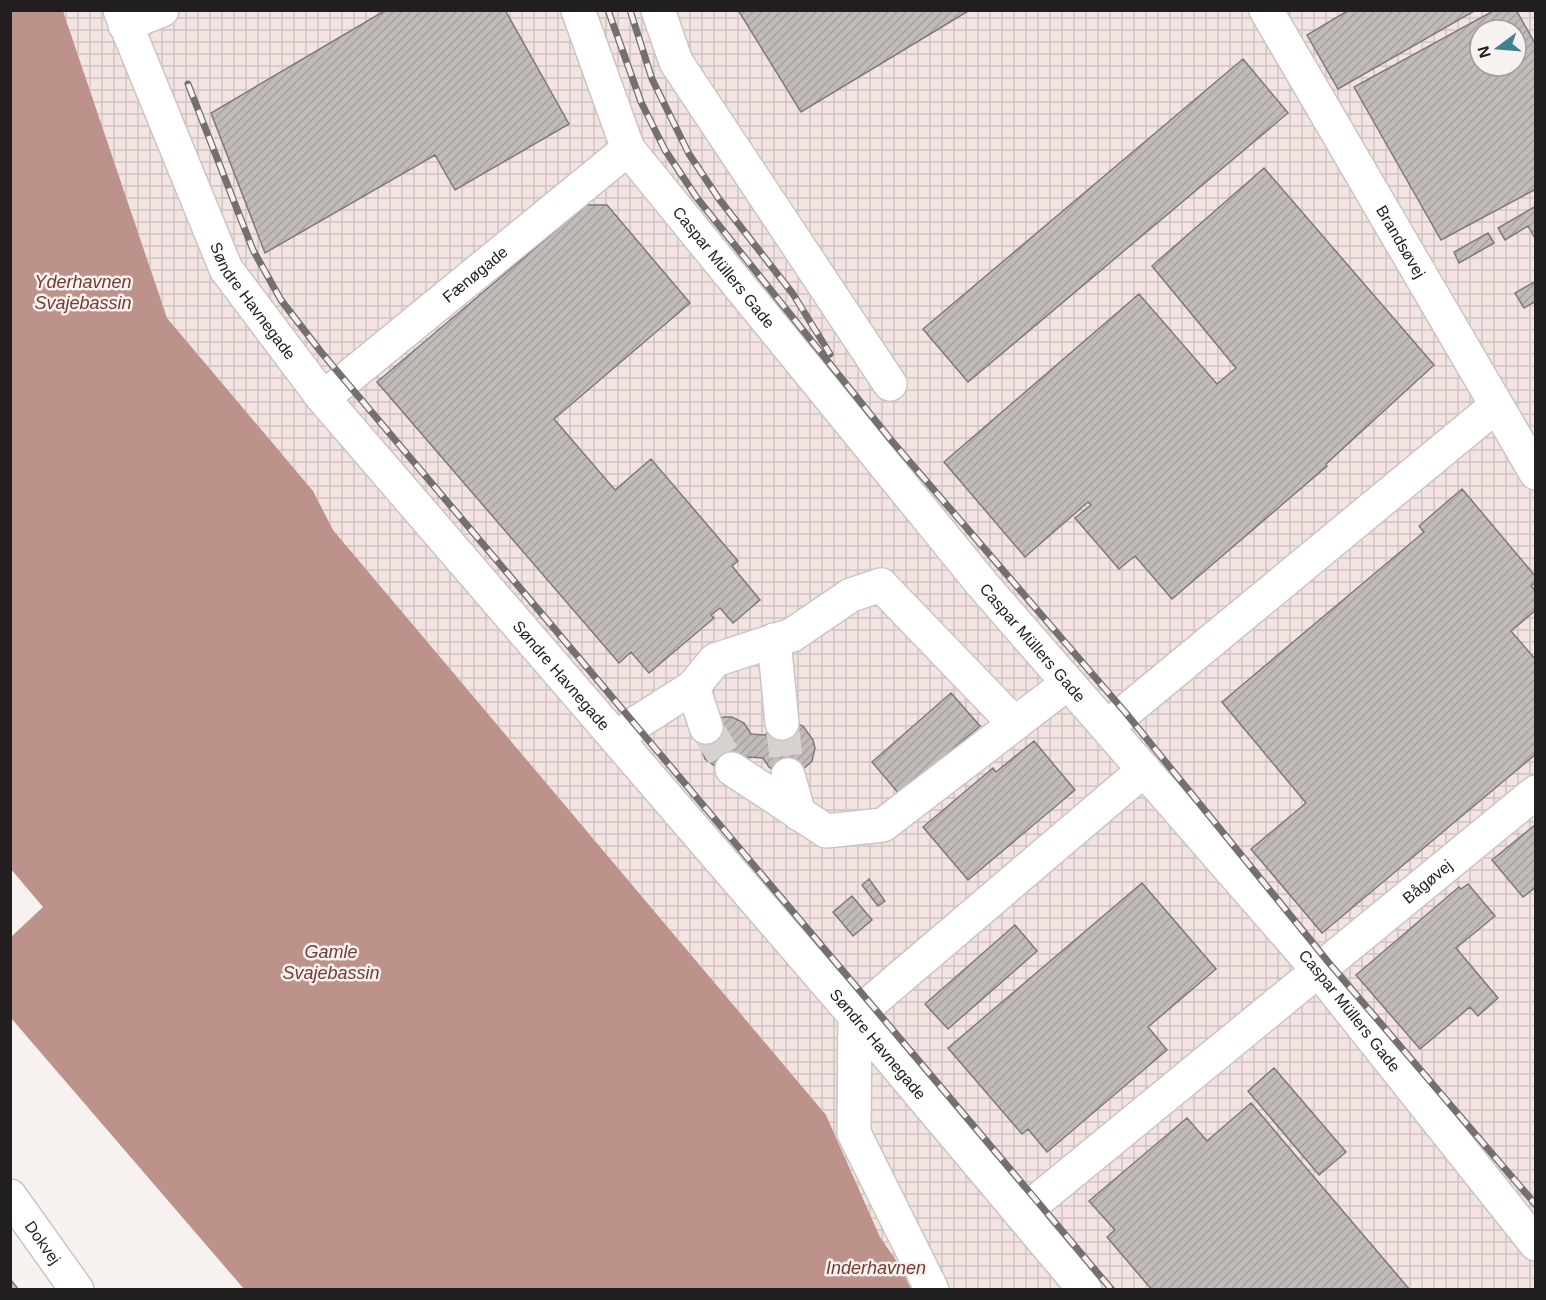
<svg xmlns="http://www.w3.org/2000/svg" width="1546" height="1300" font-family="Helvetica,sans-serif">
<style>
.industrial{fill:url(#industrial-grid);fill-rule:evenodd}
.water{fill:#bc928b}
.building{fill:url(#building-hatch);stroke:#7f7978;stroke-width:1.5;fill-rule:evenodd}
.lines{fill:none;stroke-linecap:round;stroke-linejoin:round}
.minor-tunnel{stroke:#d7d1d0;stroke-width:33;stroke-dasharray:33 16;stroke-linecap:butt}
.minor-casing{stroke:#cbc5c4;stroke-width:36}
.minor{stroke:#fff;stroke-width:33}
.rail-casing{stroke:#73706f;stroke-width:7}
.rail{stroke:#f7f1f0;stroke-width:4.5;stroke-dasharray:14;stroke-linecap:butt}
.labels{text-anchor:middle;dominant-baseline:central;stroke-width:5;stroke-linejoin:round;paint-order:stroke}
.street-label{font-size:16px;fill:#201e1e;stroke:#f7f1f0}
.water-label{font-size:18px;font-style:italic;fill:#733a33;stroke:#f7f1f0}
</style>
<defs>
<pattern id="industrial-grid" width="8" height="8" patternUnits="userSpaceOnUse" patternTransform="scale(1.5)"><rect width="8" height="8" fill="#f3e4e2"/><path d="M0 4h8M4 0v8" fill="none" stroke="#d0c3c1"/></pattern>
<pattern id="building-hatch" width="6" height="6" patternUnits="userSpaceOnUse" patternTransform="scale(1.5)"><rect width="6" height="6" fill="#c1bbba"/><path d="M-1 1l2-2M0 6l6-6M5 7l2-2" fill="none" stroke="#a6a09f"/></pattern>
</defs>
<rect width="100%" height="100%" fill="#f7f1f0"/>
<!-- industrial -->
<path class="industrial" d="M63,11H1535V1289H911L900,1266L880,1237L826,1115L333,530L313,491L167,318ZM1480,30H1516V66H1480Z"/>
<!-- water -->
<path class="water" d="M11,10L63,11L167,318L313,491L333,530L826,1115L880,1237L900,1266L911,1289H244L11,1018V937L43,907L10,868Z"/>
<!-- building -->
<path class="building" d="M386,10H505L569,124L455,190L435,155L265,253L211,113Z
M738,10H970L801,112Z
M1349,10H1476L1338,89L1307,35Z
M1495,10H1516L1536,45V189L1441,240L1354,87ZM1480,30H1516V66H1480Z
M1243,59L1288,113L968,382L923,329Z
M1264,168L1434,365L1326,464L1327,466L1172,599L1135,556L1119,569L1075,518L1091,505L1088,502L1025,557L944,462L1139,294L1217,384L1236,368L1152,266Z
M586,205H607L690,303L554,419L615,490L651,459L738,561L732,566L760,600L733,623L720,608L711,615L714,618L649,673L631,652L619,663L377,382Z
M1536,206V240L1528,226L1505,240L1498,228Z
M1488,233L1494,243L1459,263L1454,252Z
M1536,281V301L1524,308L1515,293Z
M1462,489L1536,577V582L1531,586L1536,591V610L1511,631L1536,660V754L1322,933L1251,849L1306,803L1222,702L1424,532L1419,526Z
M951,693L980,726L900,795L872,762Z
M724,717H732L744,723L751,734L765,735L771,729L795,723L803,726L813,740L815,748L812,761L800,772L779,774L769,767L763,758L749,757L746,761L719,769L705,759L700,743L701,734L716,719Z
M1034,741L1075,790L968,880L923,827L993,768L996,772Z
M1535,825L1536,887L1523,897L1492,860Z
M869,879L885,901L878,906L862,885Z
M1142,883L1216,969L1148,1027L1167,1050L1047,1152L1028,1129L1022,1134L948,1048Z
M1468,884L1495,916L1456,948L1498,998L1478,1016L1470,1007L1420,1049L1356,975L1459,887L1461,889Z
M852,896L872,920L853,936L833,912Z
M1015,925L1037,951L948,1029L925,1004Z
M1274,1068L1346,1152L1319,1175L1248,1091Z
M1251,1103L1410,1290H1152L1107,1237L1115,1230L1089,1201L1187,1118L1207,1141Z
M10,1279L19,1290H10Z"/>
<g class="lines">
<!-- minor-tunnel -->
<path class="minor-tunnel" d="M782,723L788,775
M706,727L732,769"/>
<!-- minor casing -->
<g class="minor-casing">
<g id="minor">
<path id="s1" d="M120,10L226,269L323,398L855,1016L1085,1290"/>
<path id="s2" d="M578,10L628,149L982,584L1319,971L1536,1244"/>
<path d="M658,10L676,62L890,384"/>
<path id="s3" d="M1266,10L1536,473"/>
<path d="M125,25L162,10"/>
<path id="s4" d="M323,398L628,149"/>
<path d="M774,640L782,723"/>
<path d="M706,727L693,687L715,660L792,635L851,595L881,585L1014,723"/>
<path d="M1107,727L1496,406"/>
<path d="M618,740L635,724L693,687"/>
<path d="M732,769L826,831L883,825L1068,683"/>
<path d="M788,775L799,814"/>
<path id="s5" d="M10,1196L77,1290"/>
<path id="s6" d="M1021,1214L1536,792"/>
<path d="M932,1290L854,1133L855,1016L1144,770"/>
</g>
</g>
<!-- minor -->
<use href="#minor" class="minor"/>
<!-- rail casing -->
<g class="rail-casing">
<path id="rail" d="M608,10L641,102L665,150L697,198L891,440L1125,712L1329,963L1536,1205
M630,10L652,79L689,154L719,199L793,294L830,354
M188,84L253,250L281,300L321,352L1112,1290"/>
</g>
<!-- rail -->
<use href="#rail" class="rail"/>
</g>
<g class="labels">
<!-- street labels -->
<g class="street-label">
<text stroke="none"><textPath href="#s3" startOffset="268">Brandsøvej</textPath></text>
<text stroke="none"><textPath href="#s2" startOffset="300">Caspar Müllers Gade</textPath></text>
<text stroke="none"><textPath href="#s4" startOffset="196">Fænøgade</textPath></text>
<text stroke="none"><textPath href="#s1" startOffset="321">Søndre Havnegade</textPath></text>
<text stroke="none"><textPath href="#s2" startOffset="786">Caspar Müllers Gade</textPath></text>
<text stroke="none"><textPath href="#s1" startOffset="807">Søndre Havnegade</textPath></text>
<text stroke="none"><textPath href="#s6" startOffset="525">Bågøvej</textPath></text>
<text stroke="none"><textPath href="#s2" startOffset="1272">Caspar Müllers Gade</textPath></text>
<text stroke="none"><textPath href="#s1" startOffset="1293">Søndre Havnegade</textPath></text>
<text stroke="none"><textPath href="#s5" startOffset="57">Dokvej</textPath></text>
</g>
<!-- water labels -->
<g class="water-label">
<text x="83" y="282">Yderhavnen<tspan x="83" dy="21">Svajebassin</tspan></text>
<text x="331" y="952">Gamle<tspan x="331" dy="21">Svajebassin</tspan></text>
<text x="876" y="1268">Inderhavnen</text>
</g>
</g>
<!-- border -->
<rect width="1546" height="1300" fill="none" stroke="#201e1e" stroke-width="24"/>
<!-- north arrow -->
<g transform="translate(1498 48) rotate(254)"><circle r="28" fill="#f7f1f0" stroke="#a19d9c" stroke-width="1.5"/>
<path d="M0-4.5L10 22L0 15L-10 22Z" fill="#3e8191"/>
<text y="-9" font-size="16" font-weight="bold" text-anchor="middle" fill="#201e1e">N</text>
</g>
</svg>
